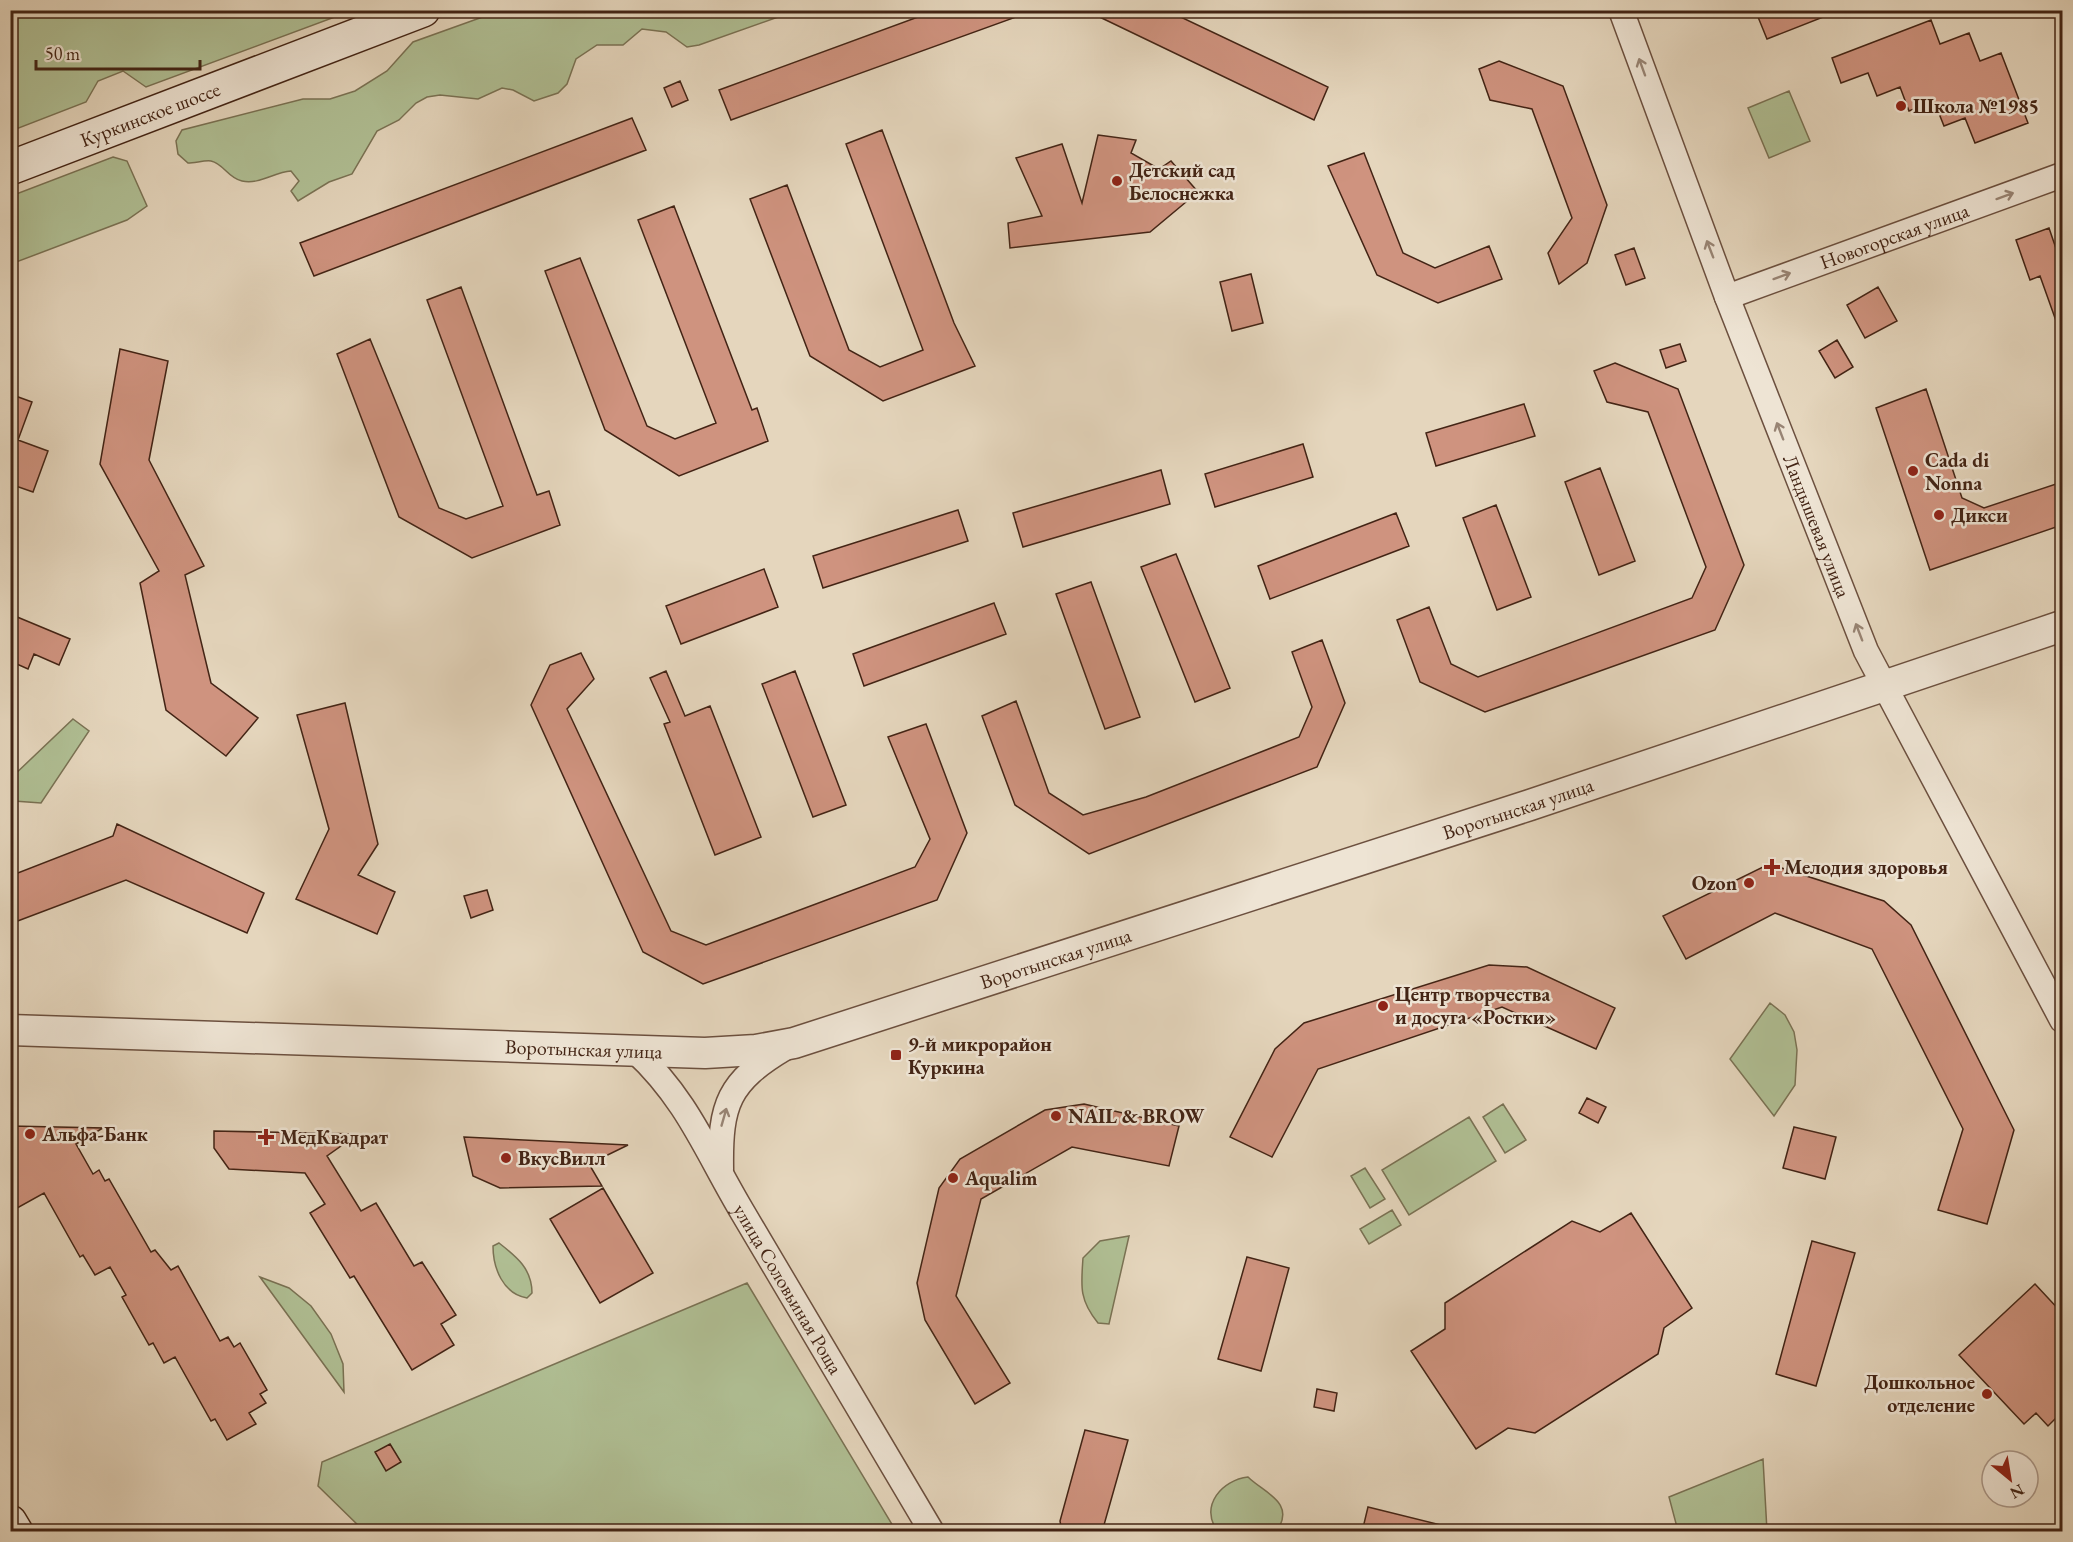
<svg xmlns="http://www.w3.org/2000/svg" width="2073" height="1542" font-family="'EB Garamond',serif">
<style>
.green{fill:#b0bf94;stroke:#7a7254;stroke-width:1.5}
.building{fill:#cf937f;stroke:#432415;stroke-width:1.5}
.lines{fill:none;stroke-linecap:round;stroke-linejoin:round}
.minor-casing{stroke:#6c503f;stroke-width:27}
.tertiary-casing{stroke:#6c503f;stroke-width:33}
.secondary-casing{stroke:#432415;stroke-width:36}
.minor{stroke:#eee4d4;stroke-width:24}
.tertiary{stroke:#eee4d4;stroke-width:30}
.secondary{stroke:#eee4d4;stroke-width:33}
.oneway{stroke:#988474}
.poi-dot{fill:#8f2418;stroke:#eee4d4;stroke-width:2}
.labels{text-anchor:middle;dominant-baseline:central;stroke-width:5;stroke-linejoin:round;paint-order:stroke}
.poi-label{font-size:20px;font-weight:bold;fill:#432415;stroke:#eee4d4;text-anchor:start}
.street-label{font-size:20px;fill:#432415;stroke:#eee4d4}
</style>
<rect width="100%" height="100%" fill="#e5d6bd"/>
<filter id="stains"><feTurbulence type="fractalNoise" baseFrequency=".00333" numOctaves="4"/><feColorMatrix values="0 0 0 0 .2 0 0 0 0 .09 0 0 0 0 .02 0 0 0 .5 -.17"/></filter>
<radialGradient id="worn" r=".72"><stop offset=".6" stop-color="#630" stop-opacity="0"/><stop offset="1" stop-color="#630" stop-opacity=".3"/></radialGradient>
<!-- green -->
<path class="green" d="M11,10H351V11L146,87L123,71L98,81L86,102L11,131Z
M502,10L795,11L699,45L687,47L666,32L642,29L623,45H597L576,59L567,84L558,93L534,101L513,90L502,88L478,99L440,95L427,97L416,103L399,120L377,131L352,174L329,182L298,201L291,191L299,181L291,171C274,172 259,185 242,181C228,178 224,164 211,161C205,160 195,163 188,163L178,154L176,141L182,130L303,99H330L355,91L387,71L413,42Z
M1789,91L1810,141L1769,158L1748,108Z
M113,157L127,161L147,206L127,220L11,264V196Z
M73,719L89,731L41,803L14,801L11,794V778Z
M1770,1003L1785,1015L1794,1032L1797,1050L1795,1085L1774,1116L1730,1059Z
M1503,1104L1526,1140L1505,1153L1483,1117Z
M1469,1117L1496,1161L1409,1215L1382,1170Z
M1365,1168L1385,1199L1370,1208L1351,1176Z
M1392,1210L1401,1225L1369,1244L1360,1229Z
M1129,1236L1109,1324L1098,1323C1079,1300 1081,1286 1083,1258L1100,1241Z
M499,1243C517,1257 532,1269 532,1293L527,1298C503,1294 493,1268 493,1246Z
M260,1277L289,1288L311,1306L331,1334L343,1364L344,1392Z
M747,1283L896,1531H364L318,1486L322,1462Z
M1763,1459L1767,1531H1678L1669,1497Z
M1248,1477C1264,1493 1296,1502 1277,1531H1217C1200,1505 1222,1480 1248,1477Z"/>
<!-- building -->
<path class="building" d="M937,10H1027V13L731,120L719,90Z
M1085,10H1166L1328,87L1314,120Z
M1774,10H1836V12L1767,39L1758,17Z
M1931,20L1940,44L1969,33L1980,61L2001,53L2028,123L1975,143L1965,118L1944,126L1934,101L1909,111L1900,87L1877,96L1868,73L1841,83L1832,58Z
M1499,61L1563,86L1607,205L1587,263L1559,284L1548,253L1572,218L1532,109L1490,100L1479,69Z
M680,81L688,100L672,107L664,88Z
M632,118L646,150L314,276L300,243Z
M882,130L954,323L975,366L883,401L810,356L750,199L787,185L849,350L880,367L923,350L846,144Z
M1098,135L1136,140L1131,153L1159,169L1171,161L1198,192L1150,232L1010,248L1008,223L1042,216L1016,158L1062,144L1082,203Z
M1364,153L1403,253L1435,268L1489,246L1502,279L1438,303L1377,275L1328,166Z
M674,206L752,410L757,408L768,441L679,476L605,430L545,271L580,258L647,426L675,439L716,423L638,220Z
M2049,228L2062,266V332H2060L2040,276L2030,280L2016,240Z
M1634,248L1645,278L1626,285L1615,255Z
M1251,274L1263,323L1232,331L1220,282Z
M461,287L537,495L549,491L560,525L472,558L399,517L337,354L370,339L439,508L466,519L503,506L427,300Z
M1878,287L1897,321L1865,338L1847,305Z
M1837,340L1853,367L1835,378L1819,351Z
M1680,344L1686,361L1666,368L1660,350Z
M120,349L168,361L149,460L204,566L185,575L211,683L258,718L226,756L166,710L140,583L159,571L100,464Z
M1615,363L1678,389L1744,565L1715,630L1485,712L1420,682L1397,620L1429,607L1451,664L1478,677L1692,598L1706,567L1648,412L1607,402L1594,371Z
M1926,389L1962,498L1984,508L2062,482V525L1930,570L1876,408Z
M10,394L32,402L18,440L48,451L33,492L10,484Z
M1524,404L1535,436L1436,466L1426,433Z
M1303,444L1313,477L1215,507L1205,474Z
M1600,468L1635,561L1599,575L1565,482Z
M1161,470L1170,504L1023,547L1013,513Z
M1496,505L1531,597L1497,610L1463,518Z
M958,510L968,541L823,588L813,556Z
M1396,513L1409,546L1270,599L1258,566Z
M1176,554L1230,688L1195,702L1141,567Z
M764,569L778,607L681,644L666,606Z
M1091,582L1140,717L1105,729L1056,594Z
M994,603L1006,634L864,686L853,654Z
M10,614L70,639L59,665L34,654L28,669L10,661Z
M1322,640L1345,703L1317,767L1089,854L1015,805L982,716L1016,701L1049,793L1083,815L1146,797L1299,737L1312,707L1292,652Z
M581,653L594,679L567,709L671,931L706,945L915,867L930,839L888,737L926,724L967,833L937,900L703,984L643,952L531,705L550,665Z
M666,671L685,716L710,706L761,837L715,855L664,724L670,722L650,678Z
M795,671L846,805L813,817L762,684Z
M345,703L378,844L358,875L395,892L377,934L296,899L329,829L297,715Z
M117,824L264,893L247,933L126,880L15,922L10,910V876L113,836Z
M1769,864L1884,901L1911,925L2014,1130L1987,1224L1938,1210L1963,1129L1872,949L1775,913L1686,959L1663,916Z
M487,890L493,910L471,918L464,896Z
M1489,965L1527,967L1615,1008L1596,1049L1502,1007L1318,1069L1272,1157L1230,1137L1275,1049L1304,1023Z
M1587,1098L1606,1107L1598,1123L1579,1113Z
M1084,1104L1179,1126L1169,1166L1072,1147L981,1199L956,1296L1010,1383L975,1404L925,1320L917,1283L939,1188L960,1159L1045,1110Z
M10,1126L103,1128L76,1144L93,1174L99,1170L105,1181L109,1179L151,1252L155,1250L171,1270L178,1266L220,1341L228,1337L234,1347L240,1343L267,1390L260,1394L266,1403L249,1413L256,1424L227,1440L215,1419L211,1421L175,1357L164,1363L153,1343L149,1345L122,1297L126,1295L110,1267L95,1275L83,1255L80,1257L44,1193L10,1212Z
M1794,1127L1836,1137L1825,1179L1783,1168Z
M214,1131L358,1134L327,1156L361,1211L376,1203L414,1266L422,1262L456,1315L441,1324L454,1345L412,1370L354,1276L350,1278L310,1213L325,1204L305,1173L229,1169L214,1148Z
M464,1137L628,1145L589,1164L602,1186L500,1188L473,1176Z
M603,1188L653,1273L600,1303L550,1219Z
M1631,1213L1692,1308L1664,1328L1658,1354L1535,1433L1508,1428L1476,1449L1411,1351L1445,1329V1303L1572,1221L1600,1232Z
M1812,1241L1855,1253L1816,1386L1776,1374Z
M1247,1257L1289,1268L1261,1371L1218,1359Z
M2035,1284L2062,1313V1412L2048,1426L2036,1413L2024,1424L1959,1355Z
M1317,1389L1337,1393L1334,1411L1314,1407Z
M1085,1430L1128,1440L1102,1532H1062L1060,1521Z
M390,1444L401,1462L386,1471L375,1452Z
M1368,1507L1441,1525L1440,1532H1362Z"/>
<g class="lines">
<!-- minor casing -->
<g class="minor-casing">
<g id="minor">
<path id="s1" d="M1621,10L1727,297L1866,651L2062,1020"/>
<path id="s2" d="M1727,297L2062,175"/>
<path id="s3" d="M635,1051C688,1100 707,1153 743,1213C806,1319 869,1425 932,1532"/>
<path d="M721,1169C720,1104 728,1082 785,1048"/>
</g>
</g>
<!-- tertiary casing -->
<g class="tertiary-casing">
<g id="tertiary">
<path id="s4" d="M10,1030L705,1053L756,1050L794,1043L1530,805L2062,626"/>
</g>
</g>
<!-- secondary casing -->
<g class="secondary-casing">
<g id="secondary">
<path id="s5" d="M10,168L423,10"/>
<path d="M10,1522L16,1532"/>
</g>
</g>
<!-- minor -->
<use href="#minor" class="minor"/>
<!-- tertiary -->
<use href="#tertiary" class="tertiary"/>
<!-- secondary -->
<use href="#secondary" class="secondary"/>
</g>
<!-- one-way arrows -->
<defs><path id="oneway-shaft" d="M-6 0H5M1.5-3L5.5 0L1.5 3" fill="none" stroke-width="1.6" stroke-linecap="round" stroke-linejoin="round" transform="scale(1.5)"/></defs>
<g class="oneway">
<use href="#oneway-shaft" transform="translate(1642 67) rotate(-110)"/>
<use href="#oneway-shaft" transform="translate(2005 196) rotate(-20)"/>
<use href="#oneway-shaft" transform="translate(1710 249) rotate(-111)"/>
<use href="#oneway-shaft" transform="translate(1782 276) rotate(-20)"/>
<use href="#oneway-shaft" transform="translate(1780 431) rotate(-111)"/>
<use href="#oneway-shaft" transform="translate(1859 632) rotate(-111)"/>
<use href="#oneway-shaft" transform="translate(724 1117) rotate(-74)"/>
</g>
<!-- markers -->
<g class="poi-dot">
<circle cx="1901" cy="106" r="6"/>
<circle cx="1117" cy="181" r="6"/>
<circle cx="1913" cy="471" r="6"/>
<circle cx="1939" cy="515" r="6"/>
<path d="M1769 858h6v6h6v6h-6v6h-6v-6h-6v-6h6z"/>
<circle cx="1749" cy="883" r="6"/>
<circle cx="1383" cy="1006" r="6"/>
<rect x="890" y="1049" width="12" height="12" rx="3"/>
<circle cx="1056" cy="1116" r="6"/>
<circle cx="30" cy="1134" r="6"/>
<path d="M263 1128h6v6h6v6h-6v6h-6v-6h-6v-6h6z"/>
<circle cx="506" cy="1158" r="6"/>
<circle cx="953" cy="1178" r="6"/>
<circle cx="1987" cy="1394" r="6"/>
</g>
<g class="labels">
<!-- poi labels -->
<g class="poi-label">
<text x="1913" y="106">Школа №1985</text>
<text x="1129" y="170">Детский сад<tspan x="1129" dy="23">Белоснежка</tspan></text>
<text x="1925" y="460">Cada di<tspan x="1925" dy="23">Nonna</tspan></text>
<text x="1951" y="515">Дикси</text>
<text x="1784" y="867">Мелодия здоровья</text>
<text x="1737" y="883" text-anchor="end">Ozon</text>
<text x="1395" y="994">Центр творчества<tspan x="1395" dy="23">и досуга «Ростки»</tspan></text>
<text x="908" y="1044">9-й микрорайон<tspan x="908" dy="23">Куркина</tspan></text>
<text x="1068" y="1116">NAIL &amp; BROW</text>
<text x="42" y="1134">Альфа-Банк</text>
<text x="280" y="1137">МедКвадрат</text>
<text x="518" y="1158">ВкусВилл</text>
<text x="965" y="1178">Aqualim</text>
<text x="1975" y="1382" text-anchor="end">Дошкольное<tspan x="1975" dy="23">отделение</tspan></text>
</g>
<!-- street labels -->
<g class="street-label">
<text stroke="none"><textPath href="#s5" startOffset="150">Куркинское шоссе</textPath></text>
<text stroke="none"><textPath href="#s2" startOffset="178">Новогорская улица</textPath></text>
<text stroke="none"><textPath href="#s1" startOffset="552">Ландышевая улица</textPath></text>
<text stroke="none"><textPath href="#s4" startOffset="1546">Воротынская улица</textPath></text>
<text stroke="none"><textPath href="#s4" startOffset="1060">Воротынская улица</textPath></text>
<text stroke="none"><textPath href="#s4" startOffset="574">Воротынская улица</textPath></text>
<text stroke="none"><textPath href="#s3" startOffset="284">улица Соловьиная Роща</textPath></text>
</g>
</g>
<!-- margin -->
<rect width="2073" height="1542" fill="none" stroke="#e5d6bd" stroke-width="36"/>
<rect x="12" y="12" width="2049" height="1518" fill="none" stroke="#432415" stroke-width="3"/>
<rect x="18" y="18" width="2037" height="1506" fill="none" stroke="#432415" stroke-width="1.5"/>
<!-- north arrow -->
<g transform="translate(2010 1479) rotate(150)"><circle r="28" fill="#eee4d4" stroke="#aa9788" stroke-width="1.5"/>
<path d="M0-4.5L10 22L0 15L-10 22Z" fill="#8f2418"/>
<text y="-9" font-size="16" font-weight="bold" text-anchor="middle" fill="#432415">N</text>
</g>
<!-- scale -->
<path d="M36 60v9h164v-9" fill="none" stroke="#432415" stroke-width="3"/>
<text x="45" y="60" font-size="18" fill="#432415" stroke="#eee4d4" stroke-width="4.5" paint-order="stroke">50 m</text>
<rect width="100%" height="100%" filter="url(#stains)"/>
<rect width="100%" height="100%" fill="url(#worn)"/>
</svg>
